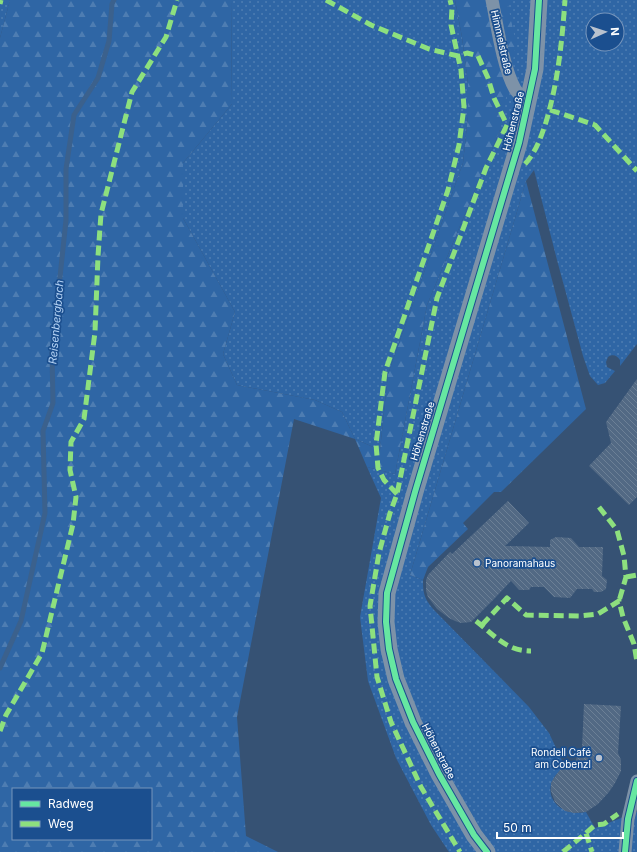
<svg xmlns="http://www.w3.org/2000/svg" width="637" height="852" font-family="Inter,sans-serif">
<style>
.grass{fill:url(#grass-dots);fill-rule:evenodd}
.forest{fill:url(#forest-firs);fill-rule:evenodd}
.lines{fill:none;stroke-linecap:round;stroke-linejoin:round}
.stream{stroke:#3b618d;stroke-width:5}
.building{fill:url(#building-back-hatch)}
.minor{stroke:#7d92a8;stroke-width:13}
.tertiary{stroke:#7d92a8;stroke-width:17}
.quiet{stroke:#8de07e;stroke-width:5;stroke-dasharray:10 5;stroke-linecap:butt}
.cycleway-casing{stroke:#1b4f8f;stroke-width:8}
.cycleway{stroke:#66e7a1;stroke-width:6}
.poi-dot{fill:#b9c2ce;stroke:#1b4f8f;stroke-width:1.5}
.labels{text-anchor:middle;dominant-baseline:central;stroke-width:3.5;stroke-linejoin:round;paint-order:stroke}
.street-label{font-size:10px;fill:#fff;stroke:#1b4f8f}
.poi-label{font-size:10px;fill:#fff;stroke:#1b4f8f;text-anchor:start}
.water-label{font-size:11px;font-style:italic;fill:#b5d3f5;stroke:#1b4f8f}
</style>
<defs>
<pattern id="grass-dots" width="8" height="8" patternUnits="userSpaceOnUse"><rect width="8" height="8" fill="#2f66a5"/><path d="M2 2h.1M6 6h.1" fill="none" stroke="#4e7db2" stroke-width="1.8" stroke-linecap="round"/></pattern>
<pattern id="forest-firs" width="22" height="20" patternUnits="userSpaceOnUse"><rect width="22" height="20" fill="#2f66a5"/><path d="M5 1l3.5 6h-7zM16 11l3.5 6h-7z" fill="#4e7db2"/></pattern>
<pattern id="building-back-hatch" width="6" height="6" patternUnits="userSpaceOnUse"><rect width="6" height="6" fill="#526984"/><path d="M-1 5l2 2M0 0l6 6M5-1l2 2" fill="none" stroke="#6c8096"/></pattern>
</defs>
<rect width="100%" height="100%" fill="#365274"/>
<!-- grass -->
<path class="grass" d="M0,0H10L0,38Z
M231,0H455L462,37L468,84V116L463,163L388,374L380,450L355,439L342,412L315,400L237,385L223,354L235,312L183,218V163L232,104Z
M506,0H637V344L620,366V360C617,355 612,354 608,357L606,362L607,367L615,371L605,383L598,385L590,376L583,356L557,260L534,170L526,181L410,575L423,580C423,595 425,599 434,610L529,707L549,733L565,767C536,786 554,818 586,812L595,828L637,812V852H449L431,825L396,758L368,681L360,617L381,498L367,467L395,474L427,305L500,130ZM593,20H617V44H593Z"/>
<!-- forest -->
<path class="forest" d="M10,0H231L232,104L183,163V218L235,312L223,354L237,385L315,400L342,412L355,439L380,450L388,374L463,163L468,116V84L462,37L455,0H507L516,44L500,130L427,305L395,474L367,467L355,439L294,419L237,717L246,836L278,852H0V38ZM13,789H151V839H13Z
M526,181L586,409L501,492H494L463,523L468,529L428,567L423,580L410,575Z"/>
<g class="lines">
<!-- stream -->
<path class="stream" d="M0,668L21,621L45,513L43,431L53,403L52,353L66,220V169L74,115L98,78L109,41L112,4L114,0"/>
</g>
<!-- building -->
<path class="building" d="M637,379V497L629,505L589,466L611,443L606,422Z
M508,501L529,523L505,546L550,547V540L556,537L571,538L579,547H603L602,576L607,580L606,589L601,592H594L592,589H577L570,598L554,597L544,587H531L529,590H519L511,581L494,599L471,622L461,623L455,621L449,618L437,609L428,597L426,591V580L428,575L450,552L452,554Z
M584,704L621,706L618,753L621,760V771L615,783L609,792L598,804L586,812L574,813L565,811L555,802L551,791V783L556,775L560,770L565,767L574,765L579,751L582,748Z"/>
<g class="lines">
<!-- minor -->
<path class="minor" d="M492,0C497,24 503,68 515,89C518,94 524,98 528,102
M625,852L628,819L637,781"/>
<!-- tertiary -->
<path class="tertiary" d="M487,852L474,835L439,774L413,722L396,679L389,649L386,622L387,593L415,492L519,143L535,69L539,0"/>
<!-- quiet -->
<path class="quiet" d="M326,0L371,25L429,49L458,56L467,53L478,56L488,78L494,98L507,125L486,168L437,298L397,494L390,513L379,553L370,606L377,677L391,722L421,787L460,852
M0,4L1,0
M550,110L595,125L637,171
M525,164C536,152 541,137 546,122C558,82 562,42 565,0
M397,494L384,480L378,468L376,444L385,372L448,190L459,145L464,107L461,70L451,25L452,8L450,0
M599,507L617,530L624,556L626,577L619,601
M626,577L637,575
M476,621C494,635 506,651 531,651
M482,625L507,598L526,615L579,616L598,614L619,601L623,617L634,644L637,662
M0,731L6,715L42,653L73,524L76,497L70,470L71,442L84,419L95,332L98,256L101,214L132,92L166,37L177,0
M586,833L595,825L604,824L618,814
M563,852L586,833L592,852"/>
<!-- cycleway casing -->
<g class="cycleway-casing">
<path id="cycleway" d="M487,852L474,835L439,774L413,722L396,679L389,649L386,622L387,593L415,492L519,143L535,69L539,0
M625,852L628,819L637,781"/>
</g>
<!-- cycleway -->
<use href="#cycleway" class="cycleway"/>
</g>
<!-- markers -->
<g class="poi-dot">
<circle cx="477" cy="563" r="4"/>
<circle cx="599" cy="758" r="4"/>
</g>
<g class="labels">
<!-- street labels -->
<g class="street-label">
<text transform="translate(502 42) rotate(77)">Himmelstraße</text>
<text transform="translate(513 121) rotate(-76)">Höhenstraße</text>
<text transform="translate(422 431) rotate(-73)">Höhenstraße</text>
<text transform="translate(439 751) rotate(63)">Höhenstraße</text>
</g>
<!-- poi labels -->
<g class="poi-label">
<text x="485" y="563">Panoramahaus</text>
<text x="591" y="752" text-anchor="end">Rondell Café<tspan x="591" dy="12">am Cobenzl</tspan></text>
</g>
<!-- water labels -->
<g class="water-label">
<text transform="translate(56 322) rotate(-85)">Reisenbergbach</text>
</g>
</g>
<!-- legend -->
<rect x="12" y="788" width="140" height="52" fill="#1b4f8f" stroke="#7695bc"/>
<rect x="20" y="801" width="20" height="6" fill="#66e7a1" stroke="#7695bc"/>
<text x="48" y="808" font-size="12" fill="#ffffff">Radweg</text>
<rect x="20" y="821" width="20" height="6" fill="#8de07e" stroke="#7695bc"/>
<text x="48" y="828" font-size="12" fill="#ffffff">Weg</text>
<!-- north arrow -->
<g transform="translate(605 32) rotate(87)"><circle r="19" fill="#1b4f8f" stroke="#7695bc"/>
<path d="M0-3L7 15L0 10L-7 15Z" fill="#b9c2ce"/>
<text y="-6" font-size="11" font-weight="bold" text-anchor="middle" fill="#ffffff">N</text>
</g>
<!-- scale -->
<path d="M497 832v6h126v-6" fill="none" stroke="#ffffff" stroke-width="2"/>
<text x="503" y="832" font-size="12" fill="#ffffff" stroke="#1b4f8f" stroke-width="3" paint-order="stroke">50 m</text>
</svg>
